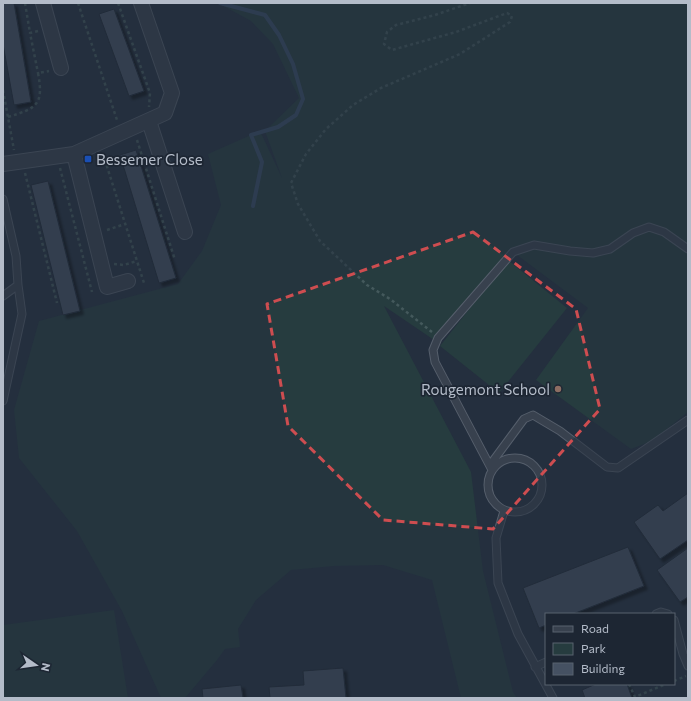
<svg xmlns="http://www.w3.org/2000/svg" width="691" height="701" font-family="Commissioner,sans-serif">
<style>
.green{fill:#263c3f}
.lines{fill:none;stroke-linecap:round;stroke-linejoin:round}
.stream{stroke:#394c67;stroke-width:4}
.building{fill:#455162;stroke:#1f2835;filter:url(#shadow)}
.service-casing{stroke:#565f6c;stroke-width:9}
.minor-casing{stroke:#565f6c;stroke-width:16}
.path{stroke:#44595c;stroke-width:2.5;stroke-dasharray:3 3;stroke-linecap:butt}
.service{stroke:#38414e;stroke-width:7}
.minor{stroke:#38414e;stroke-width:14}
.marked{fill:none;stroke:#ce4d50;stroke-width:3;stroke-dasharray:8 5;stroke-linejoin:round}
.transit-dot{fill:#1a4fb4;stroke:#1d2633;stroke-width:1.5}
.education-dot{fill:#8d6e63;stroke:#1d2633;stroke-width:1.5}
.labels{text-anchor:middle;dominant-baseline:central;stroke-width:3.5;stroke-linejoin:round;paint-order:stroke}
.poi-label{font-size:15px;fill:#b4bcc9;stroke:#1d2633;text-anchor:start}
</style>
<defs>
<filter id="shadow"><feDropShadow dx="3.5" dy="3.5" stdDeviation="1" flood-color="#0009"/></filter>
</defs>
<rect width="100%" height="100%" fill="#242f3e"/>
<!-- green -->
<path class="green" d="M218,3H688V412L652,441L631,449L536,380L588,308L513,252L437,342L384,306L471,472L483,571L513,692L517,698H461L432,580L383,565L334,566L291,570L256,600L238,629L240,647L225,649L217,660L185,698H161L122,611L77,531L19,458L14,410L39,321L178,284L202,251L221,205L208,154L260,131L282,178L265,131L299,98L273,44L251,21Z
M508,260L567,308L499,393L440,346Z
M114,610L128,698H3V625Z"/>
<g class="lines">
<!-- stream -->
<path class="stream" d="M220,3L265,15L279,35L293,64L303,99L296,115L278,127L251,135L262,162L253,206"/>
</g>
<!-- building -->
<path class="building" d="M3,3H14L31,102L14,105L3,44Z
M114,9L144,91L129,96L99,14Z
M136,150L176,278L159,283L120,155Z
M48,181L80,311L63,315L31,185Z
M688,493V540L660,559L634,522L658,505L663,511Z
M628,547L644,586L573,614H546V625L539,628L523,588Z
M688,548V597L680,602L657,570Z
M343,668L346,698H270L269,687L304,685L303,671Z
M596,684H627L632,698H585L582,690Z
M241,685L243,698H203L202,689Z"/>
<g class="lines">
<!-- service casing -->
<g class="service-casing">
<path id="service" d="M3,199L16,256L18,285L3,296
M3,401L22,314L18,285
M488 485a27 27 0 1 1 54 0a27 27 0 1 1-54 0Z
M490,465L524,419L533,415L560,431L607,467L618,468L688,420
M492,470L435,362L433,350L438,338L513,252L534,245L570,251L593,253L610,249L633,233L649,227L664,232L688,249
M504,511L496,538L498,583L518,634L553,698
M656,614L661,612L668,614
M674,620L683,654L688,666
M535,667L546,662"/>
</g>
<!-- minor casing -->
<g class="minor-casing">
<path id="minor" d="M43,3L61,68
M149,121L185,232
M74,154L107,287L128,281
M3,164L74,154L165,113L172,93L141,3"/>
</g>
<!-- path -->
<path class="path" d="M25,3L30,33
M78,3L117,120
M118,3L150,93L149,107
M38,31L30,33L38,73
M3,90L14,150
M8,117C37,108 44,105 38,73L49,71
M137,140L175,260
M103,154L144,283
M60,168L92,292
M25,173L57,303
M107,230L125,224
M114,264L124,265L137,261
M432,332L390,299L367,285L320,241L298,204L291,183L306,154L326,129L353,105L381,88L460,54L510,22L512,16L507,13L456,32L392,50L384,44L387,32L396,25L435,15L470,3
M674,681L686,676
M629,684L635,697L666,684"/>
<!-- service -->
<use href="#service" class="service"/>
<!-- minor -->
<use href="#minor" class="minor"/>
</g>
<!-- marked area -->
<path d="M0 0H691V701H0ZM473,232L576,309L600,409L493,529L383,520L288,426L267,304Z" fill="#242f3e" fill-opacity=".55" fill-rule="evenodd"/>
<path class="marked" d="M473,232L576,309L600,409L493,529L383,520L288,426L267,304Z"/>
<!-- markers -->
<rect class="transit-dot" x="84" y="155" width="8" height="8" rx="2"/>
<circle class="education-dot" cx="558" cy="389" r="4"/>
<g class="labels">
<!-- poi labels -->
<g class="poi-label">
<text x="96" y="159">Bessemer Close</text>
<text x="550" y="389" text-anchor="end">Rougemont School</text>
</g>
</g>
<!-- border -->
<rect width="691" height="701" fill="none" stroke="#b4bcc9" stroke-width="8"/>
<!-- legend -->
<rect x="545" y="613" width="130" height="72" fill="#1d2633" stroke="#59626f"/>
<rect x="553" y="626" width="20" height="6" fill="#38414e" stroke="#59626f"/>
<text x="581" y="633" font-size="12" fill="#b4bcc9">Road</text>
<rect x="553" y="643" width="20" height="12" fill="#263c3f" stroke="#59626f"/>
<text x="581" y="653" font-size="12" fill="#b4bcc9">Park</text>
<rect x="553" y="663" width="20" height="12" fill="#455162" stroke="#59626f"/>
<text x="581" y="673" font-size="12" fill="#b4bcc9">Building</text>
<!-- north arrow -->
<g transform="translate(36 665) rotate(103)" stroke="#1d2633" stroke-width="3" paint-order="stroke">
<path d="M0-3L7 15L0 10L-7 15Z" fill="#b4bcc9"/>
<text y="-6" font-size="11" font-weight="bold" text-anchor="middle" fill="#b4bcc9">N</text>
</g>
</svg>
